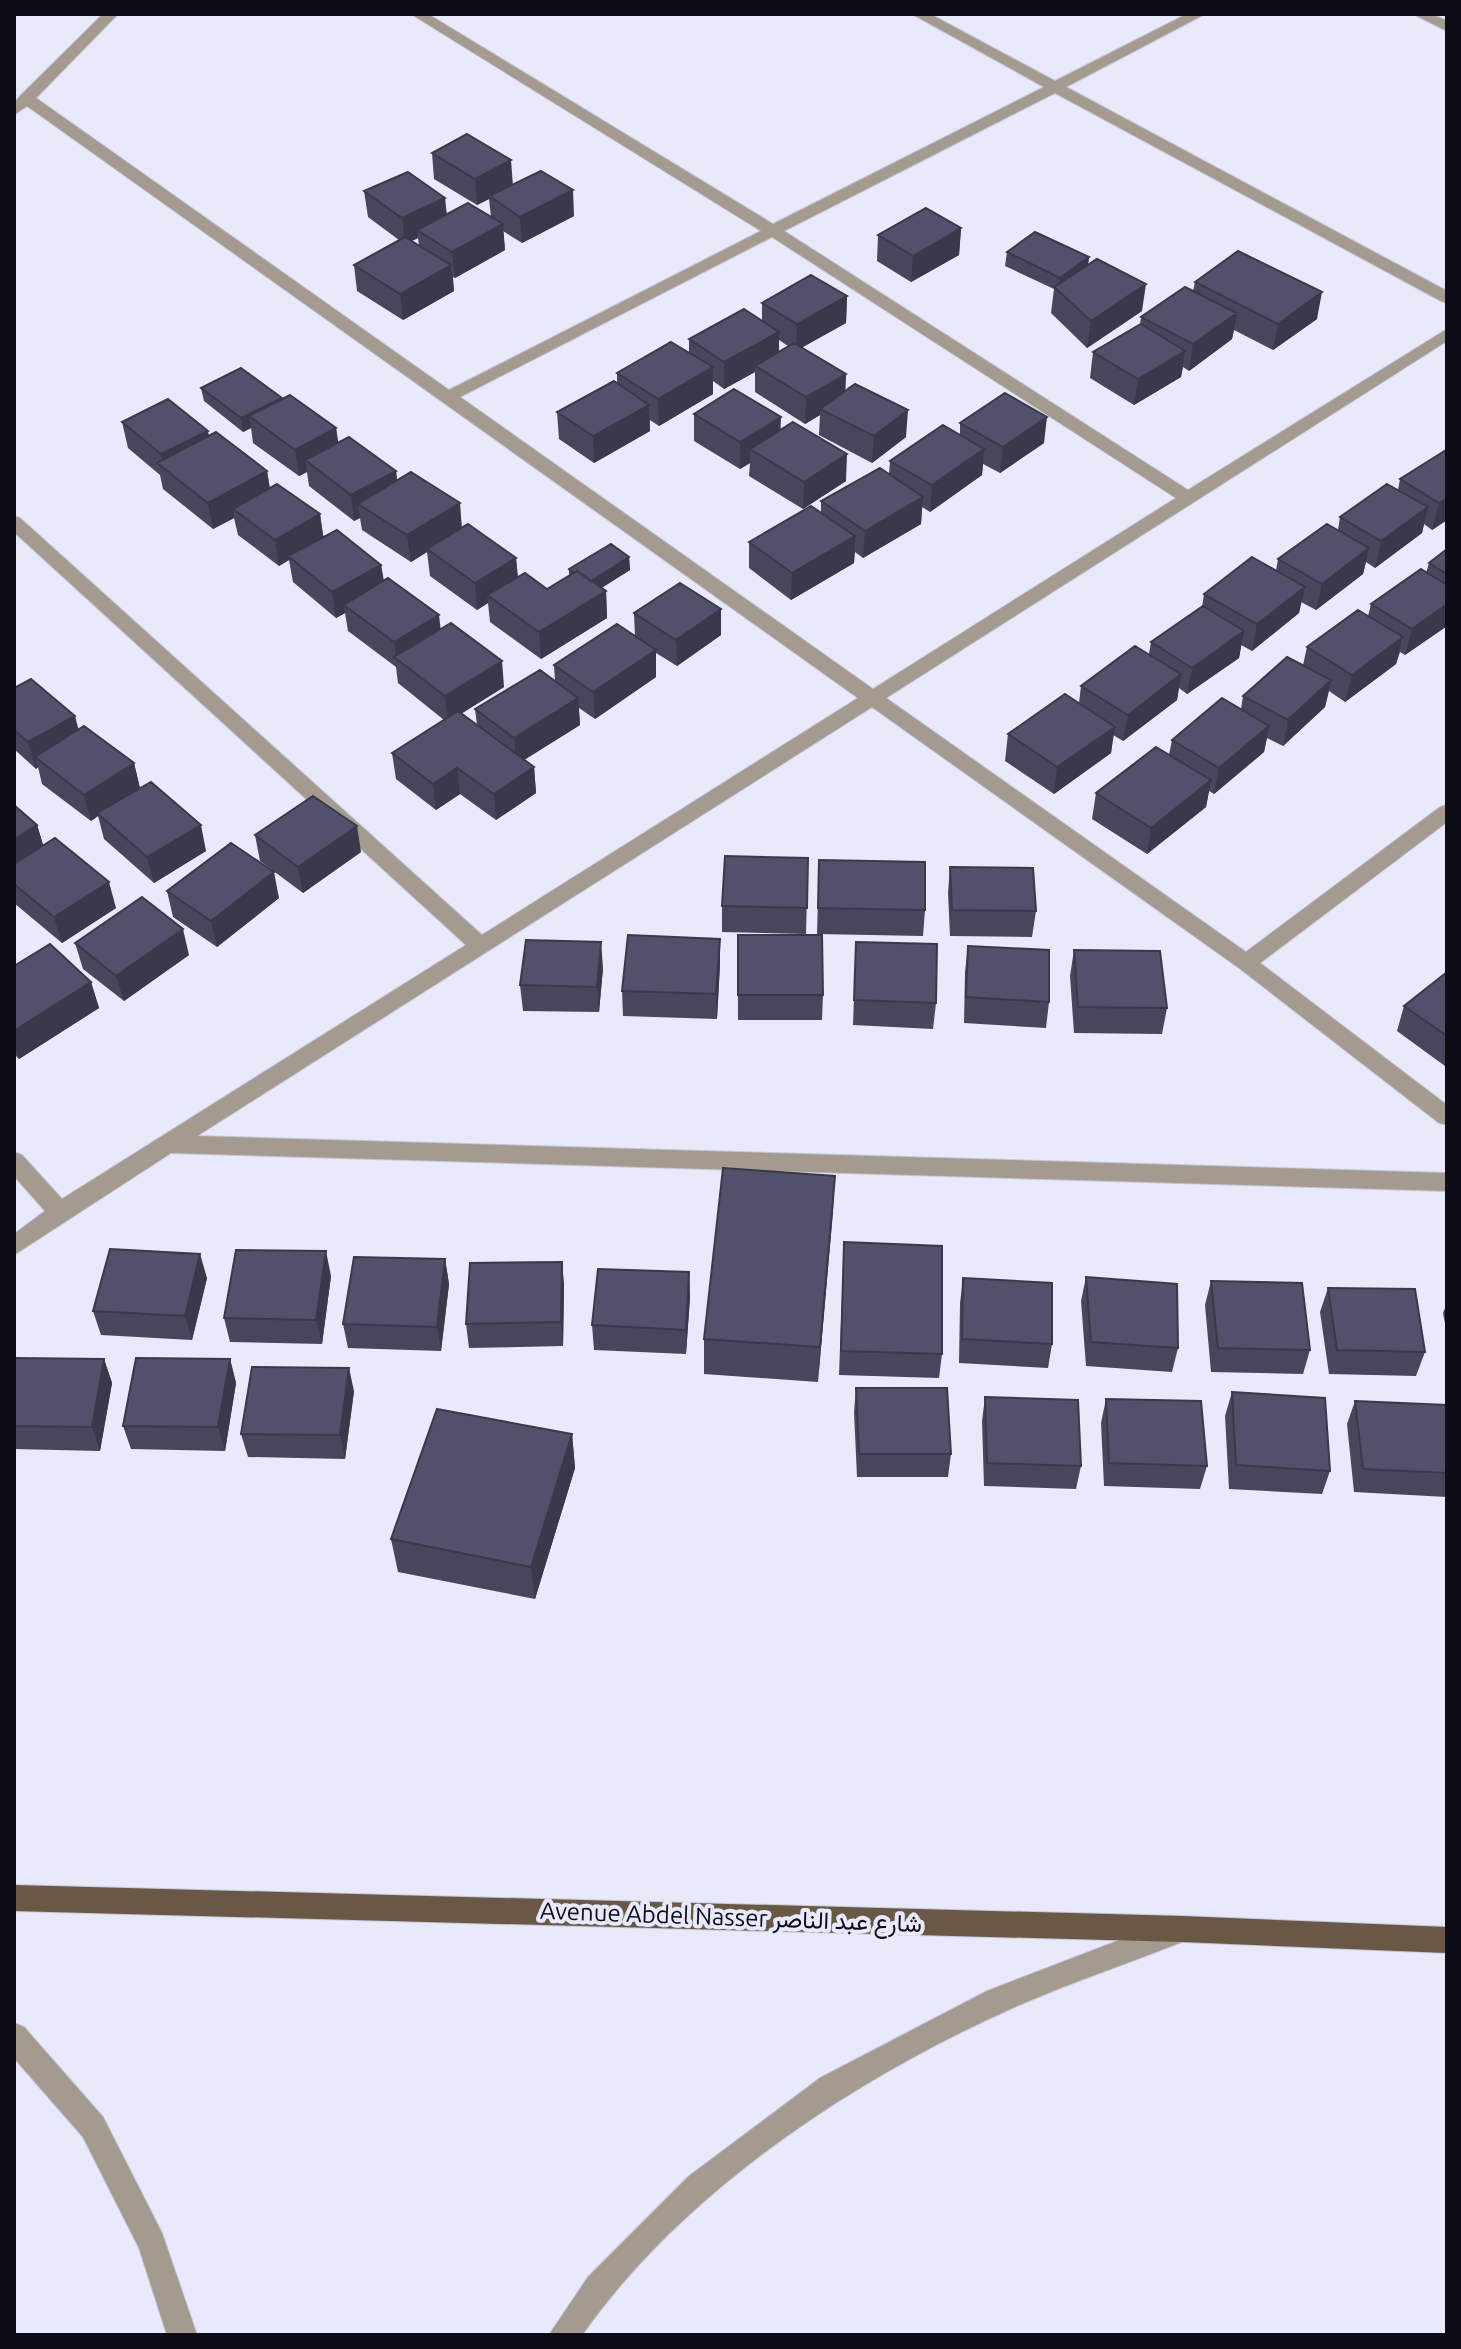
<svg xmlns="http://www.w3.org/2000/svg" width="1461" height="2349" font-family="Ubuntu,Vazirmatn,sans-serif">
<style>
.lines{fill:none;stroke-linecap:round;stroke-linejoin:round}
.minor-casing{stroke:#c6c6d7;stroke-width:2}
.primary-casing{stroke:#c6c6d7;stroke-width:2}
.minor{fill:#a49a90;fill-rule:evenodd}
.primary{fill:#695846;fill-rule:evenodd}
.wall{fill:#47465c;fill-rule:evenodd}
.shaded-wall{fill:#39394b}
.building{fill:#52516b;stroke:#39394b;stroke-width:2}
.labels{text-anchor:middle;dominant-baseline:central;stroke-width:8;stroke-linejoin:round;paint-order:stroke}
.near-street-label{font-size:24px;fill:#0d0c17;stroke:#e9e9fc}
</style>
<rect width="100%" height="100%" fill="#e9e9fc"/>
<g class="lines">
<!-- minor casing -->
<g class="minor-casing">
<path id="minor" d="M103,14H118L36,98L449,390L761,231L411,14H428L773,224L1044,87L912,14H930L1055,81L1187,14H1205L1066,87L1447,291V303L1441,301L1055,93L784,231L1188,490L1447,329V341L886,698L1246,952L1440,807L1447,805V822L1260,963L1447,1105V1125L1439,1123L1239,968L872,707L197,1136L1447,1173V1191L171,1153L14,1255V1234L45,1211L14,1176V1152L22,1155L62,1199L466,945L14,532V516L20,518L482,935L858,698L27,106L14,115V103L21,95ZM772,237L1176,498L873,689L460,397Z
M1413,14H1431L1447,21V31Z
M1177,1918L1187,1922L1190,1931L1187,1940C1127,1964 1065,1984 1006,2011C849,2082 682,2193 582,2335H549L588,2277L689,2176L820,2078L987,1991Z
M14,2023L24,2027L103,2117L162,2233L197,2335H167L139,2248L83,2137L14,2058Z"/>
</g>
<!-- primary casing -->
<g class="primary-casing">
<path id="primary" d="M14,1885L1182,1916L1447,1927V1953L1182,1942L14,1911Z"/>
</g>
<!-- minor -->
<use href="#minor" class="minor"/>
<!-- primary -->
<use href="#primary" class="primary"/>
</g>
<!-- wall -->
<path class="wall" d="M432,153L513,184L574,216L522,243L503,231L505,250L455,278L453,277L454,291L403,320L357,291L354,265L399,240L368,217L364,191L447,214L491,217L489,199L477,205L434,179ZM418,238L419,245L412,241Z
M961,228L959,255L911,282L877,261L878,235Z
M1007,252L1089,257L1088,265L1142,311L1087,348L1051,313L1054,289L1005,266Z
M1195,282L1317,319L1273,350L1234,330L1232,339L1189,371L1183,367L1181,377L1134,405L1090,378L1093,352L1140,325L1141,317L1193,291Z
M847,296L846,323L802,347L846,374L845,390L906,437L872,463L819,435L820,415L805,424L755,392V372L724,389L713,381V394L659,426L650,420V431L594,463L559,439L557,412L617,384V373L689,353V339L762,321V303ZM779,340L788,346L779,352Z
M201,388L282,398L336,428L338,443L396,471L397,481L462,528L516,558L518,577L547,589L569,576V569L629,557L630,570L601,588L606,591L607,618L541,659L490,622L488,603L477,610L430,576L427,552L411,562L362,530L360,518L354,521L309,486L307,472L299,476L253,443L251,428L243,432L204,401Z
M694,414L780,430L846,481L803,509L749,476L750,463L740,469L694,441Z
M122,422L209,436L267,471L270,488L320,514L323,537L381,565L384,581L440,629L504,687L462,713L477,725L475,709L555,681L554,665L635,637L634,613L721,609V635L677,666L656,653V677L595,719L579,708L580,725L524,760L534,767L536,793L496,820L460,794L436,810L396,779L392,753L444,720L398,683L396,667L348,631L345,613L336,618L293,582L289,560L279,566L238,535L234,518L213,529L163,489L160,475L128,448Z
M960,423L1044,443L1000,473L983,464L982,475L930,512L922,507L921,524L863,558L855,552L854,563L791,600L749,568V542L821,513V501L889,474L890,461L960,435Z
M1446,450L1447,520L1432,530L1424,524L1422,533L1375,568L1366,562L1363,574L1316,610L1301,602L1299,613L1252,651L1241,645L1239,658L1187,694L1179,688L1177,700L1123,741L1113,735L1111,753L1054,794L1005,761L1008,734L1079,703L1081,686L1149,654L1151,642L1202,607L1204,594L1276,571L1278,559L1338,530L1340,517L1398,490L1400,479Z
M1447,549V626L1405,655L1400,652L1396,664L1345,702L1329,691L1325,707L1283,746L1267,738L1264,752L1214,794L1209,791L1206,807L1147,854L1092,819L1096,793L1169,755L1172,740L1241,709L1243,696L1303,665L1307,647L1368,616L1371,604L1426,573L1429,563Z
M14,688L78,730L134,763L140,788L206,851L154,883L104,839L98,816L91,821L42,784L38,767L36,769L14,749Z
M14,805L37,825L43,845L116,908L62,943L14,903Z
M255,835L361,852L303,893L260,861Z
M808,858L806,934L722,932V906Z
M819,860L925,910L923,936L817,934Z
M950,867L1036,911L1032,937L950,936L948,893Z
M167,891L279,898L217,947L173,917Z
M738,935L823,995L822,1020H738Z
M720,939V964L717,1019L623,1016L622,991Z
M856,942L936,1003L933,1029L853,1025Z
M75,943L189,955L124,1001L83,969Z
M968,946L1049,1002L1046,1028L964,1023L965,972Z
M1074,950L1167,1008L1162,1034L1074,1033L1070,976Z
M14,966L91,982L99,1008L19,1059L14,1054Z
M603,968L599,1012L523,1011L520,985Z
M1447,972V1064L1445,1066L1397,1031L1404,1006Z
M835,1176L818,1382L704,1374V1339Z
M445,1259L449,1284L441,1351L348,1348L343,1324Z
M562,1262L564,1286L563,1346L469,1348L466,1324Z
M843,1266L942,1354L939,1378L839,1375Z
M689,1272L690,1297L686,1354L594,1350L592,1325Z
M331,1276L322,1344L230,1342L224,1318Z
M1086,1277L1178,1348L1172,1372L1086,1366L1081,1301Z
M207,1278L192,1340L101,1335L93,1311Z
M963,1278L1052,1344L1048,1368L959,1363L960,1303Z
M1211,1281L1310,1350L1303,1374L1211,1372L1205,1305Z
M1328,1288L1425,1352L1416,1376L1329,1374L1320,1312Z
M1447,1303V1334L1443,1313Z
M14,1358L104,1359L112,1383L100,1451L14,1449Z
M230,1359L236,1383L225,1451L131,1449L123,1426Z
M856,1388L951,1454L948,1477H857L854,1412Z
M354,1391L345,1459L248,1457L241,1434Z
M1232,1392L1330,1471L1322,1494L1229,1489L1225,1416Z
M985,1397L1081,1466L1076,1489L984,1486L982,1421Z
M1106,1399L1207,1466L1200,1489L1104,1486L1101,1423Z
M1355,1401L1447,1405V1497L1354,1492L1347,1424Z
M572,1434L575,1468L535,1599L398,1572L391,1539Z"/>
<!-- shaded-wall -->
<path class="shaded-wall" d="M511,160L513,186L489,196V199L477,205L475,179Z
M573,190L574,216L522,243L520,217Z
M445,198L448,224L417,230L418,238L405,244L402,218Z
M503,224L505,250L455,278L452,252Z
M961,228L959,255L911,282L913,256Z
M1089,257L1087,271L1059,291L1060,278Z
M451,265L454,291L403,320L400,294Z
M1146,284L1142,311L1087,348L1091,321Z
M1322,292L1317,319L1273,350L1278,324Z
M847,296L846,323L796,351L797,324Z
M1237,313L1232,339L1189,371L1193,344Z
M779,332V358L755,366V372L724,389V362Z
M1185,351L1181,377L1134,405L1138,379Z
M713,367V394L659,426L658,399Z
M846,374L845,400L820,409V415L805,424L806,397Z
M282,398L249,416L251,428L243,432L241,418Z
M649,405L650,431L594,463L593,436Z
M908,410L906,437L872,463L874,436Z
M781,417L780,443L750,449V463L740,469V442Z
M1047,417L1044,443L1000,473L1003,447Z
M336,428L340,454L305,460L307,472L299,476L295,450Z
M208,431L213,457L164,468L161,454Z
M984,449L982,475L930,512L932,485Z
M847,454L846,481L803,509L804,482Z
M267,471L271,497L233,509L234,518L213,529L208,503Z
M396,471L399,498L358,504L360,518L354,521L351,495Z
M923,497L921,524L863,558L865,531Z
M1447,498V520L1432,530L1439,503Z
M460,503L462,529L427,549V552L411,562L407,535Z
M1428,507L1422,533L1375,568L1381,541Z
M320,514L324,541L288,556L289,560L279,566L275,540Z
M855,536L854,563L791,600L792,573Z
M1369,548L1363,574L1316,610L1322,584Z
M629,557L630,570L589,596L588,582Z
M516,558L518,584L487,595L488,603L477,610L475,583Z
M381,565L385,592L344,605L345,613L336,618L332,592Z
M1305,587L1299,613L1252,651L1257,624Z
M606,591L607,618L541,659L539,632Z
M1447,604V626L1405,655L1412,629Z
M721,609V635L677,666L676,640Z
M439,615L442,641L396,658L394,642Z
M1244,631L1239,658L1187,694L1192,668Z
M1403,637L1396,664L1345,702L1352,675Z
M656,650V677L595,719L593,692Z
M502,661L504,687L448,722L445,696Z
M1181,674L1177,700L1123,741L1128,715Z
M1331,680L1325,707L1283,746L1288,720Z
M578,698L580,725L516,765L514,738Z
M75,716L82,743L35,757L38,767L36,769L28,742Z
M1269,726L1264,752L1214,794L1219,768Z
M1115,727L1111,753L1054,794L1057,767Z
M134,763L140,789L97,813L98,816L91,821L84,795Z
M534,767L536,793L496,820L494,794Z
M457,768L460,794L436,810L433,784Z
M1211,780L1206,807L1147,854L1151,828Z
M37,825L45,851L14,870V839Z
M201,825L206,851L154,883L147,857Z
M357,826L361,852L303,893L298,867Z
M274,872L279,898L217,947L211,921Z
M109,882L116,908L62,943L54,917Z
M183,929L189,955L124,1001L116,976Z
M720,939V964L717,1019L716,994Z
M601,942L603,968L599,1012L597,987Z
M91,982L99,1008L19,1059L14,1045V1031Z
M835,1176L833,1212L818,1382L820,1347Z
M326,1251L331,1276L322,1344L316,1320Z
M200,1254L207,1278L192,1340L185,1316Z
M445,1259L449,1284L441,1351L437,1327Z
M562,1262L564,1286L563,1346L561,1322Z
M689,1272L690,1297L686,1354V1330Z
M104,1359L112,1383L100,1451L92,1427Z
M230,1359L236,1383L225,1451L218,1427Z
M349,1368L354,1391L345,1459L340,1435Z
M572,1434L575,1468L535,1599L531,1567Z"/>
<!-- building -->
<path class="building" d="M467,134L511,160L475,179L432,153Z
M541,171L573,190L520,217L489,196Z
M408,172L445,198L402,218L364,191Z
M468,203L503,224L452,252L417,230Z
M926,208L961,228L913,256L878,235Z
M1035,232L1089,257L1060,278L1007,252Z
M405,237L451,265L400,294L354,265Z
M1238,251L1322,292L1278,324L1195,282Z
M1097,259L1146,284L1091,321L1054,287Z
M811,275L847,296L797,324L762,303Z
M1185,287L1237,313L1193,344L1141,317Z
M744,309L779,332L724,362L689,339Z
M1141,324L1185,351L1138,379L1093,352Z
M671,342L713,367L658,399L617,373Z
M794,343L846,374L806,397L755,366Z
M241,368L282,398L241,418L201,388Z
M614,381L649,405L593,436L557,412Z
M855,384L908,410L874,436L820,409Z
M734,389L781,417L740,442L694,414Z
M1005,393L1047,417L1003,447L960,423Z
M290,395L336,428L295,450L249,416Z
M168,399L208,431L161,454L122,422Z
M793,422L847,454L804,482L750,449Z
M943,425L984,449L932,485L890,461Z
M216,432L267,471L208,503L157,463Z
M349,437L396,471L351,495L305,460Z
M1446,450L1447,498L1439,503L1400,479Z
M880,468L923,497L865,531L821,501Z
M411,472L460,503L407,535L358,504Z
M277,484L320,514L275,540L233,509Z
M1387,484L1428,507L1381,541L1340,517Z
M811,506L855,536L792,573L749,542Z
M468,524L516,558L475,583L427,549Z
M1327,524L1369,548L1322,584L1278,559Z
M337,530L381,565L332,592L288,556Z
M611,544L629,557L591,581L577,571L574,573L569,569Z
M1447,549V574L1429,563Z
M1252,557L1305,587L1257,624L1204,594Z
M1421,569L1447,585V604L1412,629L1371,604Z
M577,571L606,591L539,632L487,595L525,573L547,589Z
M388,578L439,615L394,642L344,605Z
M680,583L721,609L676,640L634,613Z
M1203,606L1244,631L1192,668L1151,642Z
M1358,610L1403,637L1352,675L1307,647Z
M451,623L502,661L445,696L394,657Z
M617,624L656,650L593,692L554,665Z
M1135,646L1181,674L1128,715L1081,686Z
M1287,657L1331,680L1288,720L1243,696Z
M540,670L578,698L514,738L475,709Z
M31,679L75,716L28,742L14,730V688Z
M1065,694L1115,727L1057,767L1008,734Z
M1222,698L1269,726L1219,768L1172,740Z
M458,711L534,767L494,794L457,768L433,784L392,753Z
M84,726L134,763L84,795L35,757Z
M1156,747L1211,780L1151,828L1096,793Z
M151,782L201,825L147,857L97,813Z
M313,796L357,826L298,867L255,835Z
M14,805L37,825L14,839Z
M55,838L109,882L54,917L14,884V864Z
M231,843L274,872L211,921L167,891Z
M725,856L808,858L807,908L722,906Z
M819,860L925,862V910L818,908Z
M950,867L1033,868L1036,911L952,910Z
M142,897L183,929L116,976L75,943Z
M628,935L720,939L716,994L622,991Z
M738,935H822L823,995H738Z
M526,940L601,942L597,987L520,985Z
M856,942L937,944L936,1003L854,1000Z
M50,944L91,982L14,1031V966Z
M968,946L1049,950V1002L966,997Z
M1074,950L1160,951L1167,1008L1078,1007Z
M1447,972V1036L1404,1006Z
M723,1168L835,1176L820,1347L704,1339Z
M844,1242L942,1246V1354L841,1351Z
M110,1249L200,1254L185,1316L93,1311Z
M236,1250L326,1251L316,1320L224,1318Z
M354,1257L445,1259L437,1327L343,1324Z
M562,1262L561,1322L466,1324L470,1263Z
M598,1269L689,1272L686,1330L592,1325Z
M1086,1277L1177,1284L1178,1348L1091,1342Z
M963,1278L1052,1283V1344L962,1339Z
M1211,1281L1302,1283L1310,1350L1218,1348Z
M1328,1288L1415,1289L1425,1352L1337,1350Z
M14,1358L104,1359L92,1427L14,1426Z
M136,1358L230,1359L218,1427L123,1426Z
M252,1367L349,1368L340,1435L241,1434Z
M856,1388H947L951,1454H859Z
M1232,1392L1325,1398L1330,1471L1236,1465Z
M985,1397L1078,1400L1081,1466L987,1463Z
M1106,1399L1201,1401L1207,1466L1109,1463Z
M1355,1401L1447,1405V1473L1363,1469Z
M437,1409L572,1434L531,1567L391,1539Z"/>
<g class="labels">
<!-- near-street labels -->
<g class="near-street-label">
<text transform="translate(731 1917) rotate(2)">Avenue Abdel Nasser شارع عبد الناصر</text>
</g>
</g>
<!-- border -->
<rect width="1461" height="2349" fill="none" stroke="#0d0c17" stroke-width="32"/>
</svg>
